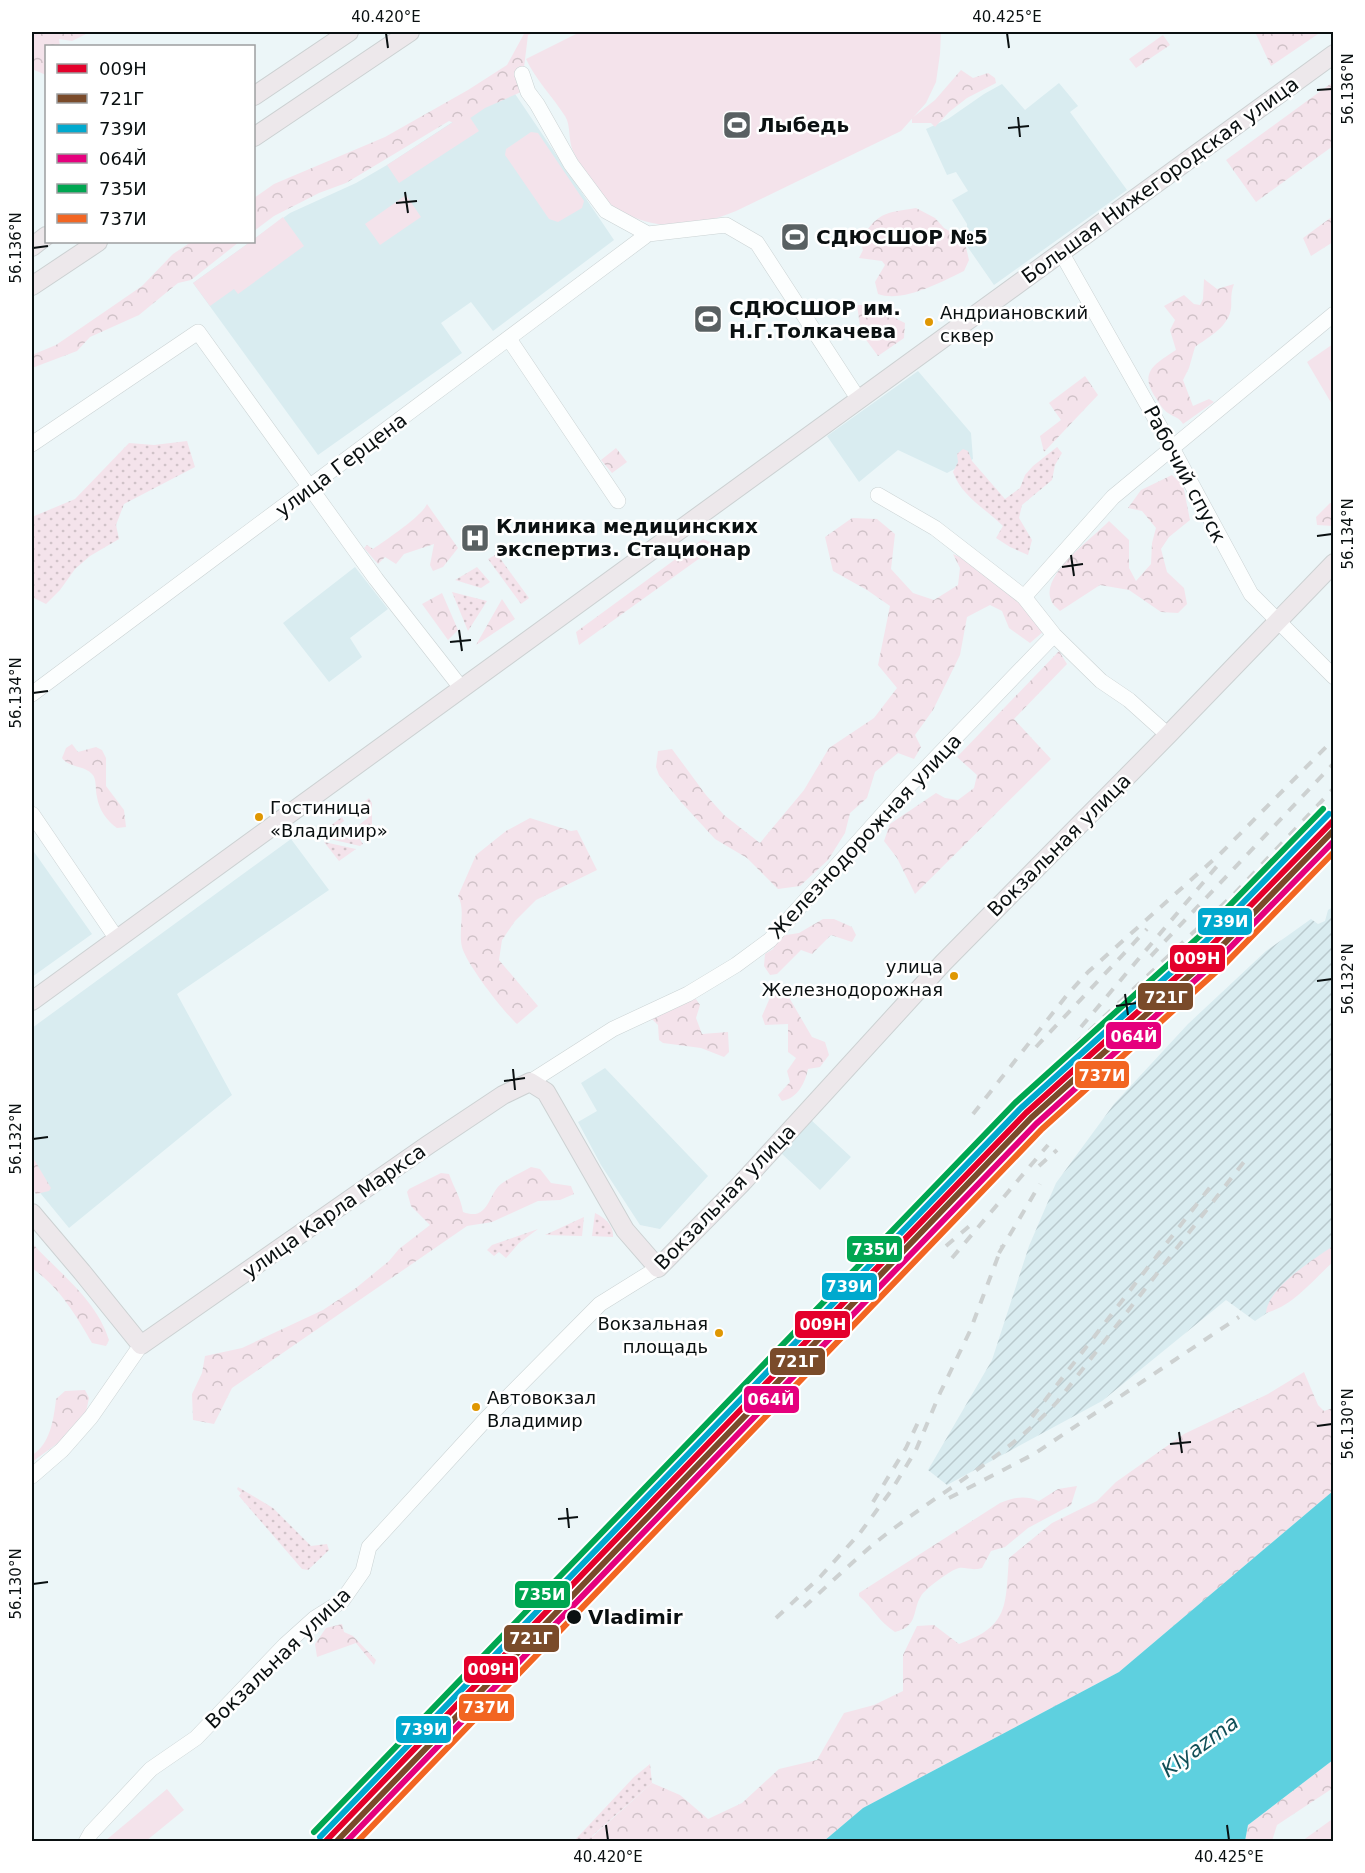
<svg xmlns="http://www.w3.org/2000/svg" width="1365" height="1873" font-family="'DejaVu Sans',sans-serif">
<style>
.built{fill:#d9ecf0}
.industrial{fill:url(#industrial-furrows)}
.grass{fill:url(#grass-dots)}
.forest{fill:url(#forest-crowns)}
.pitch{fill:#f4e3eb}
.water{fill:#5ed0df}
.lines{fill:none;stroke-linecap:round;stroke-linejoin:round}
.minor-casing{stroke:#cbd3d4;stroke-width:16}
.major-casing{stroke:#ccd1d2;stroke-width:20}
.minor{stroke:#fcfefe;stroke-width:15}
.major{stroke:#ede8eb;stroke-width:18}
.rail{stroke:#cdd1d1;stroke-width:4;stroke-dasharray:10 10;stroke-linecap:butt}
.rail-1-casing{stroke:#fff;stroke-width:10}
.rail-2-casing{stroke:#fff;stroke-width:10}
.rail-3-casing{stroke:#fff;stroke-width:10}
.rail-4-casing{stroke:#fff;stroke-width:10}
.rail-5-casing{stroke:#fff;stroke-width:10}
.rail-6-casing{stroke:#fff;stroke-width:10}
.rail-1{stroke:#e4002b;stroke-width:6}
.rail-2{stroke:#7a4b2a;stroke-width:6}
.rail-3{stroke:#00a9ce;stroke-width:6}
.rail-4{stroke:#e5007d;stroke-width:6}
.rail-5{stroke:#00a651;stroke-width:6}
.rail-6{stroke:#f26522;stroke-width:6}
.ticks{fill:none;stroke:#0a1011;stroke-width:2}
.bus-dot{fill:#df9702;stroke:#fff;stroke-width:2}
.stop-dot{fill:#0a1011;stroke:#fff;stroke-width:2}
.labels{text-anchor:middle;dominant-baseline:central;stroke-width:5;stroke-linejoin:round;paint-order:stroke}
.bus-label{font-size:18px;fill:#0a1011;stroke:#fff;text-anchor:start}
.poi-label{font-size:20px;font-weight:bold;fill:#0a1011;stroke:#fff;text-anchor:start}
.street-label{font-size:20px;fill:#0a1011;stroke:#fff}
.stop-label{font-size:20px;font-weight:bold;fill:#0a1011;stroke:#fff;text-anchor:start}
.water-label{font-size:21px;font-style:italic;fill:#114f57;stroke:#fff}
.line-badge{stroke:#fff;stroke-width:2}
.badge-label{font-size:16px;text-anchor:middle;font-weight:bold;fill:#fff}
.neatline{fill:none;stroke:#0a1011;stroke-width:2}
.ticks-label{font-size:15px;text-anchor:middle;fill:#0a1011}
</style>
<defs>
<pattern id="industrial-furrows" width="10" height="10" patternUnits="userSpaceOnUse" patternTransform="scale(1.5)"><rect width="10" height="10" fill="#d9ecf0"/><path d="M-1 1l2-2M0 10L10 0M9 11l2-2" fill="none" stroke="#b9c9cd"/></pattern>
<pattern id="grass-dots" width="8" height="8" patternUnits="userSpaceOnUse" patternTransform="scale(1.5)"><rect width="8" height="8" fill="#f4e3eb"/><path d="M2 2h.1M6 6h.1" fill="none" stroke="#d0c2c8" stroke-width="1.8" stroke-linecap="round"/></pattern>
<pattern id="forest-crowns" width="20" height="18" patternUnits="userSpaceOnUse" patternTransform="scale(1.5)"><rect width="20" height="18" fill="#f4e3eb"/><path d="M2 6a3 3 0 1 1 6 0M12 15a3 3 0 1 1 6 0" fill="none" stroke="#d0c2c8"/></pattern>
</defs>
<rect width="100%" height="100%" fill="#ecf6f8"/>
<!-- built -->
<path class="built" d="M1059,83L1078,106L1070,112L1127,190L994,285L967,246V224L952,200L968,191L956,172L947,175L926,129L948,119L984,94L1002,84L1025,110Z
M509,85L614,240L493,331L471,302L441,323L462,353L318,455L193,283L250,242H254V239L290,213L356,183L387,165Z
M918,371L971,433L973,459L947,473L898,450L859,482L827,436Z
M355,567L388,609L350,638L362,657L329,682L283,623Z
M291,839L329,890L177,994L232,1095L69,1228L32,1183V1028Z
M32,849L92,934L32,977Z
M605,1068L708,1176L660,1229L640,1225L601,1165L578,1122L597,1111L581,1083Z
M810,1119L851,1157L820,1190L780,1152Z"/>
<!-- industrial -->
<path class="industrial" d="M1333,907V1257L1298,1292L1255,1321L1226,1300L1102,1401L947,1485L928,1470L992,1360L1029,1246L1056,1183L1114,1104L1188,1024L1266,951L1311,919L1318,924L1325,921L1328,910Z"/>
<!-- grass -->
<path class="grass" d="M187,441L195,467L124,504L116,525L119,539L90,556L75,569L60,590L46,604L32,597V517L75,499L129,443L154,445Z
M1057,447L1062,453L1055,465L1052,480L1022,505L1019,518L1032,540L1028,555L1010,547L996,538L1003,526C985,508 962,497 953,472L958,462L957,454L963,449L968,451L972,461L1005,499L1020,488L1025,475L1033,466Z
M497,554L529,598L521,604L488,559Z
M477,567L490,582L481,588L455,580Z
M452,592L487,601L468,631Z
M369,798L372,803V837L368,840L359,825L369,817L362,808L352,815L350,812Z
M342,817L344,821L336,827L342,836L353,829L363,844L360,846L321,837L319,834Z
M324,842L356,849L339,861Z
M595,1213C605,1218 614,1225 613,1237L592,1236Z
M584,1217L582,1236L545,1235Z
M538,1229L519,1243L506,1258L499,1252L494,1256L487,1250L492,1245Z
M238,1487L273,1508L311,1546L327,1544L329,1550L308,1570L302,1569L239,1496L241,1493L237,1489Z
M650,1764L652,1783L592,1836V1841L573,1842L634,1777Z"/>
<!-- forest -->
<path class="forest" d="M32,32H87L86,34L72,41L59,39L60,46H46V75L32,69Z
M525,32H537L528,35L521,92L485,108L460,125L449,121L346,183L319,193L274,216L254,231V198L274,184L385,137L468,90L507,65Z
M1255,32H1321L1271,66Z
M1163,35L1170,45L1136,68L1129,59Z
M961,70L973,78L988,73L995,78L996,83L967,98L949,112L935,127L931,123H912V118L935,100Z
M1333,82V146L1256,202L1226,160Z
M916,208L935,218L944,228L964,239L969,260L964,271C941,282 903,303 878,294L875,282L885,265L882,261L859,258L863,250L860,241C878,212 884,213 916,208Z
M1333,216V242L1311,256L1303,238Z
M191,242H239L191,280L178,283L139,315L90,337L77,351L32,368V355L56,345L113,306L142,286L173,254Z
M1204,279L1217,289L1234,284C1229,297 1233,304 1230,313C1225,329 1207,338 1195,347L1189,368L1183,380L1193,406L1209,399L1214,402L1183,424C1179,417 1175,418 1168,413C1163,410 1159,403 1156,398C1138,372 1155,364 1176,350L1170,330L1175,320L1164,306L1184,295L1194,304L1200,305L1203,299Z
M857,305H877L891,316L905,323L904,338L878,356L861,333Z
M1085,376L1098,395L1044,452L1040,436L1061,420L1049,403Z
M616,448L627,462L612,473L601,460Z
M1172,475L1183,485L1190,520L1169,537L1161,549L1167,572L1184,588L1187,604L1178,613L1161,612L1129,590L1100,585L1060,611C1057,608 1052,604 1051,600C1040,575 1094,537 1109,521L1129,540V568L1136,581L1151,564L1152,543L1156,528L1142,511L1128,508L1141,490Z
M1330,503H1333V526L1317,525L1316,517Z
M427,504L458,548L443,567L433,571L430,565L434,544L404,554L396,564L385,557L378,564L364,548L367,545L373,549C386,540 422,516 427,504Z
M852,518L877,519L895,534L891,569L913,593L934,600L958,585L960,568L953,554C998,574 1013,595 1044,631L1030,643L1009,628L1002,611L990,605L967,617L960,655L933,710L915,735L921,747L914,759L898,753L875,772L867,798L850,813L845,833L828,860L800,886L778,889L747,858L715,839L681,802L659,775L656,767L658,751L672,749L706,795L724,815L760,843L804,790L829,748L874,718L897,688L878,665L890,606L867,590L833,571L825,537Z
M703,539L718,545L579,645L576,632Z
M442,593L458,630L448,640L422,604Z
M502,599L515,619L476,645Z
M1059,651L1067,664L1014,719L1051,759L915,894L897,858L884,841L890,824L936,793L945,798L958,800L974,788L977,775L957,757Z
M72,744L78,752L96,747L102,750L106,758V786L124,810L126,827L117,828C107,821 99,810 97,797C95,789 97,779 92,774C84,765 69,768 62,758L66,748Z
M530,818L571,831L577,830L597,870L536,900L515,921L502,940L499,960L538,1006L517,1024C503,1011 467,965 462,947C458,931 466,910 458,896L476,855L506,831Z
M823,919H834L852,927L856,935L852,942L831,935L812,954L801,950L777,974L770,975L764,966L765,954L773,949L780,936L799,933Z
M772,993L787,994L812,1037L825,1042L829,1055L820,1067L808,1069C805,1083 798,1098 782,1101L778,1095L790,1082L787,1071L796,1058L788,1052V1024L765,1025L762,1016Z
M696,999L700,1005L696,1018L702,1034L728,1032L729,1052L724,1057L701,1048L663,1043L659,1040L658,1025L651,1018L676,1008L689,1000Z
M32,1156L51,1188L49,1191L36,1194L32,1188Z
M531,1167L540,1169L551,1183L571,1186L574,1194L560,1200L538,1201L492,1222L467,1226L232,1388L214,1424L193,1420L192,1394L202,1373L205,1356L242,1348L323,1310L356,1288L389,1261L399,1249L430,1225L411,1206L407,1192L409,1189L441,1173L449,1174C454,1188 461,1198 463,1212C489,1222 488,1194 501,1184C511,1177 522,1172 531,1167Z
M32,1243C60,1274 96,1299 109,1340L106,1346L92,1343C75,1314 60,1288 32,1268Z
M1333,1246V1262C1313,1280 1293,1306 1266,1313C1268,1287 1313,1260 1333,1246Z
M1304,1372L1318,1405L1324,1411L1333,1408V1491L1119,1672L863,1808L824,1841L592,1842V1837L652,1783L680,1795L708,1819L742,1803L779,1769L817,1760L844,1713L874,1705L903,1691V1655L917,1626L934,1625L959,1644C1010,1626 1005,1605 1009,1558L1052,1523L1097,1501L1116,1482L1184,1434L1268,1394Z
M85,1390L89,1398L86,1412L58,1443L32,1462V1455C50,1445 54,1418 56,1399L65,1391Z
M1077,1486L1071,1505L1028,1528L1005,1547L991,1551L982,1568C972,1571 966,1567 959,1568C952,1569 925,1589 921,1596C912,1610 919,1626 895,1632C878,1621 874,1609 859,1596V1593L1000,1503C1013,1497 1026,1495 1039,1501L1058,1489Z
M342,1624L344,1632L353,1636L376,1660L374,1665L356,1643L317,1657L315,1644L326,1628Z
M1333,1760V1788L1277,1825L1272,1841L1245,1842L1248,1825Z
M1333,1818V1841H1302L1331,1820Z"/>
<!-- pitch -->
<path class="pitch" d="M580,32H941L940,54L936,82L926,103L901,131L736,211C697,227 656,233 617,209C602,200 581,167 573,151C568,140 571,125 565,116C552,96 536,80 526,59Z
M467,113L479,131L399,183L387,165Z
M531,132L538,133L584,201L582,208L558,222L549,219L505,155L506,149Z
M406,195L421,217L380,245L365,224Z
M283,217L304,246L238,294L234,289L210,306L193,283L250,242H254V239Z
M1333,344V406L1307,362Z
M167,1789L184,1810L146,1841H105Z"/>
<!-- water -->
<path class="water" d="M1333,1491V1760L1248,1825L1245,1841H824L863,1808L1119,1672Z"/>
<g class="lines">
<!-- minor casing -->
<g class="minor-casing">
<path id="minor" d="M522,74L528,92L537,104L571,164L606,211L648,234L726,225L757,243L859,400
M1061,252L1172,448L1251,594L1334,677
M509,339L618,501
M32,444L198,332L376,579L462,689
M878,495L935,528L1024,597L1054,635L1101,681L1129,700L1168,735
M1024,597L1113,497L1334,314
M32,694L648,234
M32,814L117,939
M530,1082L613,1029L688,994L736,965L770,940L901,794L1054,635
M32,1476L62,1450L91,1417L141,1345
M86,1842L91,1833L151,1769L196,1738L285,1645L315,1618L342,1601L363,1571L369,1547L486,1419L600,1304L658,1268"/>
</g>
<!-- major casing -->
<g class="major-casing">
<path id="major" d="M254,96L349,32
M254,137L410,32
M32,247L46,236
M32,286L98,242
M32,1001L1334,54
M32,1213L82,1272L141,1345L428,1145L503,1095L530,1082L546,1092L625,1230L658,1268L741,1184L943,963L1168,735L1334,563"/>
</g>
<!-- minor -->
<use href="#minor" class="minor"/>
<!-- major -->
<use href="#major" class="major"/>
<!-- rail -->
<path class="rail" d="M1151,956L1334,763
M1081,1027L1218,865
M1036,1047L1147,929
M973,1114L1067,995L1088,972L1221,853L1334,739
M1039,1166L1057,1150
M944,1196L1026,1095L1068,1051L1234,894L1334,788
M933,1243L1167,1005
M946,1246L973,1223
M999,1253L1040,1184
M952,1258L1048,1145
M1032,1417L1214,1182
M949,1498L1034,1454L1239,1317
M873,1502L906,1448L921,1416
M804,1607C834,1580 864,1550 897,1526C952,1485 1011,1452 1057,1402L1247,1158
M776,1618L820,1577L860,1533L891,1491L916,1450L940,1393L970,1331L1002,1246"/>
<!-- rail-1 casing -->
<g class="rail-1-casing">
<path id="rail-1" d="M325,1842L1026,1113L1212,945L1334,820"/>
</g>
<!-- rail-2 casing -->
<g class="rail-2-casing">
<path id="rail-2" d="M336,1842L1031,1118L1217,951L1334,830"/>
</g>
<!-- rail-3 casing -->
<g class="rail-3-casing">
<path id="rail-3" d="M320,1837L1021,1108L1207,940L1329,814"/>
</g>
<!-- rail-4 casing -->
<g class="rail-4-casing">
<path id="rail-4" d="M346,1842L1036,1124L1222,956L1334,841"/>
</g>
<!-- rail-5 casing -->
<g class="rail-5-casing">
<path id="rail-5" d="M314,1832L1015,1103L1202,934L1323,809"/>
</g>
<!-- rail-6 casing -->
<g class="rail-6-casing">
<path id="rail-6" d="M357,1842L1042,1129L1227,962L1334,852"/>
</g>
<!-- rail-1 -->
<use href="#rail-1" class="rail-1"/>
<!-- rail-2 -->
<use href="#rail-2" class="rail-2"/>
<!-- rail-3 -->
<use href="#rail-3" class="rail-3"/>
<!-- rail-4 -->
<use href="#rail-4" class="rail-4"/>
<!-- rail-5 -->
<use href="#rail-5" class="rail-5"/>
<!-- rail-6 -->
<use href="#rail-6" class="rail-6"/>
</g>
<!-- ticks -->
<path class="ticks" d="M386,33L388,48M1007,33L1009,48M1317,90L1332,89M1018,117L1020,137M1008,128L1029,126M405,192L408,213M396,203L417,201M33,248L48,246M1317,536L1332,534M1071,555L1074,576M1062,567L1083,564M459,630L462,651M450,642L471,640M33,693L48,691M1317,981L1332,979M1125,994L1128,1015M1116,1006L1137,1003M513,1069L515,1090M504,1081L525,1078M33,1139L48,1137M1317,1426L1332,1424M1179,1432L1182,1453M1170,1444L1191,1442M567,1508L569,1528M558,1519L578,1517M33,1584L48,1582M606,1825L608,1840M1227,1825L1229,1840"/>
<!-- icons -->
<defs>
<g id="stadium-square" transform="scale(1.5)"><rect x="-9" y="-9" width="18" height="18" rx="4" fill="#596062" stroke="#fff"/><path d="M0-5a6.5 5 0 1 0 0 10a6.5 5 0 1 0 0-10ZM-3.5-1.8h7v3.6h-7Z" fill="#fff"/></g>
<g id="hospital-square" transform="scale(1.5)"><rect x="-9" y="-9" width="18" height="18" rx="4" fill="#596062" stroke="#fff"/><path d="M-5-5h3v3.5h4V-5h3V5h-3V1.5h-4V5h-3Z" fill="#fff"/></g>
</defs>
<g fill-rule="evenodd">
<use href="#stadium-square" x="737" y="125"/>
<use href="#stadium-square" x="795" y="237"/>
<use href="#stadium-square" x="708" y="319"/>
<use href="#hospital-square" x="475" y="538"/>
</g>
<!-- markers -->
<g class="bus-dot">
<circle cx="929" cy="322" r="5"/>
<circle cx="259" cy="817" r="5"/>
<circle cx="954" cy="976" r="5"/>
<circle cx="719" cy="1333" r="5"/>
<circle cx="476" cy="1407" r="5"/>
</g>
<circle class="stop-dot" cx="574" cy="1617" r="8"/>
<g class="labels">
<!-- bus labels -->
<g class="bus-label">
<text x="940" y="312">Андриановский<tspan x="940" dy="23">сквер</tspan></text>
<text x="270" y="807">Гостиница<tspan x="270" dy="23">«Владимир»</tspan></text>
<text x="943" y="966" text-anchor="end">улица<tspan x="943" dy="23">Железнодорожная</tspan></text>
<text x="708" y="1323" text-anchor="end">Вокзальная<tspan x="708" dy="23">площадь</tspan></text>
<text x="487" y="1397">Автовокзал<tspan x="487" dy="23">Владимир</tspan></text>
</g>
<!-- poi labels -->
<g class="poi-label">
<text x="758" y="125">Лыбедь</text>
<text x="816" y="237">СДЮСШОР №5</text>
<text x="729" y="308">СДЮСШОР им.<tspan x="729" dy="23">Н.Г.Толкачева</tspan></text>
<text x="496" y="526">Клиника медицинских<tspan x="496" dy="23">экспертиз. Стационар</tspan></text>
</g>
<!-- street labels -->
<g class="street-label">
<text transform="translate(1160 180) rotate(-36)">Большая Нижегородская улица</text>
<text transform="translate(341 465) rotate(-37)">улица Герцена</text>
<text transform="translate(1185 474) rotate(62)">Рабочий спуск</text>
<text transform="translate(865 836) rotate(-47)">Железнодорожная улица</text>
<text transform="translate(1059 845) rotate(-45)">Вокзальная улица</text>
<text transform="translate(725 1197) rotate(-46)">Вокзальная улица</text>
<text transform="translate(334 1211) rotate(-35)">улица Карла Маркса</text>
<text transform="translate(278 1658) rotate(-44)">Вокзальная улица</text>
</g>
<!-- stop labels -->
<g class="stop-label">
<text x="588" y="1617">Vladimir</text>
</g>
<!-- water labels -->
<g class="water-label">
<text transform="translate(1200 1746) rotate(-36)">Klyazma</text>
</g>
</g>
<g class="line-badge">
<rect x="1197" y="907" width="56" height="29" rx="6" fill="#00a9ce"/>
<rect x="1169" y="944" width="57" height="29" rx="6" fill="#e4002b"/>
<rect x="1137" y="982" width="57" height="29" rx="6" fill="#7a4b2a"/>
<rect x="1105" y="1021" width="57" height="29" rx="6" fill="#e5007d"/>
<rect x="1074" y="1060" width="56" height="29" rx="6" fill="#f26522"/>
<rect x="846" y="1235" width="57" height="28" rx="6" fill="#00a651"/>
<rect x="821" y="1272" width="57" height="29" rx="6" fill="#00a9ce"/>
<rect x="794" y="1310" width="57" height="29" rx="6" fill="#e4002b"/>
<rect x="769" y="1347" width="57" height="29" rx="6" fill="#7a4b2a"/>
<rect x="743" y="1385" width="57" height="29" rx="6" fill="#e5007d"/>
<rect x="514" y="1580" width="57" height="29" rx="6" fill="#00a651"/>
<rect x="503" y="1624" width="57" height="29" rx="6" fill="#7a4b2a"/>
<rect x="463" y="1655" width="56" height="29" rx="6" fill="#e4002b"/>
<rect x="458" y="1693" width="57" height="29" rx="6" fill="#f26522"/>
<rect x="395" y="1715" width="57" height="29" rx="6" fill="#00a9ce"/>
</g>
<g class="badge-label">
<text x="1225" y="927">739И</text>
<text x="1197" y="964">009Н</text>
<text x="1166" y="1003">721Г</text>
<text x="1134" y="1042">064Й</text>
<text x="1102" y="1081">737И</text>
<text x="875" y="1255">735И</text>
<text x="849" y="1292">739И</text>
<text x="823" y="1330">009Н</text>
<text x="797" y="1367">721Г</text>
<text x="771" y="1405">064Й</text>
<text x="542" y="1600">735И</text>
<text x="531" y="1644">721Г</text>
<text x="491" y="1675">009Н</text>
<text x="486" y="1713">737И</text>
<text x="424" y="1735">739И</text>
</g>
<!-- border -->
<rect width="1365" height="1873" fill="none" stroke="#ffffff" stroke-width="66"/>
<!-- legend -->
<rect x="45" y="45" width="210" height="198" fill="#ffffff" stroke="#9d9fa0" stroke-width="1.5"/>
<rect x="57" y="64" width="30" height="9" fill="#e4002b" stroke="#9d9fa0" stroke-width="1.5"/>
<text x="99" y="75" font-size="18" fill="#0a1011">009Н</text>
<rect x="57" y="94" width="30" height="9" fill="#7a4b2a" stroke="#9d9fa0" stroke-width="1.5"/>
<text x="99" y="105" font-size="18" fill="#0a1011">721Г</text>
<rect x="57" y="124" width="30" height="9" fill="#00a9ce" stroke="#9d9fa0" stroke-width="1.5"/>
<text x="99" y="135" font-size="18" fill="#0a1011">739И</text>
<rect x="57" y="154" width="30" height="9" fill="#e5007d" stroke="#9d9fa0" stroke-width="1.5"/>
<text x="99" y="165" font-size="18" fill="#0a1011">064Й</text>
<rect x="57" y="184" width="30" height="9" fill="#00a651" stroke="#9d9fa0" stroke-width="1.5"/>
<text x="99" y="195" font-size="18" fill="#0a1011">735И</text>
<rect x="57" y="214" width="30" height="9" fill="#f26522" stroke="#9d9fa0" stroke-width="1.5"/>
<text x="99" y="225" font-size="18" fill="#0a1011">737И</text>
<rect x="33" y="33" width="1299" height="1807" class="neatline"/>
<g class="ticks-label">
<text x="386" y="22">40.420°E</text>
<text x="1007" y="22">40.425°E</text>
<text transform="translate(1348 89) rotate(-90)" y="5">56.136°N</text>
<text transform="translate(16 248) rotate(-90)" y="5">56.136°N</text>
<text transform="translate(1348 534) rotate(-90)" y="5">56.134°N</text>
<text transform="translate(16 693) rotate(-90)" y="5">56.134°N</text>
<text transform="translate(1348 979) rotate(-90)" y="5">56.132°N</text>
<text transform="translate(16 1139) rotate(-90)" y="5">56.132°N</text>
<text transform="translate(1348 1424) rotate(-90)" y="5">56.130°N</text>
<text transform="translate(16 1584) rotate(-90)" y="5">56.130°N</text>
<text x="608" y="1862">40.420°E</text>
<text x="1229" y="1862">40.425°E</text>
</g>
</svg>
